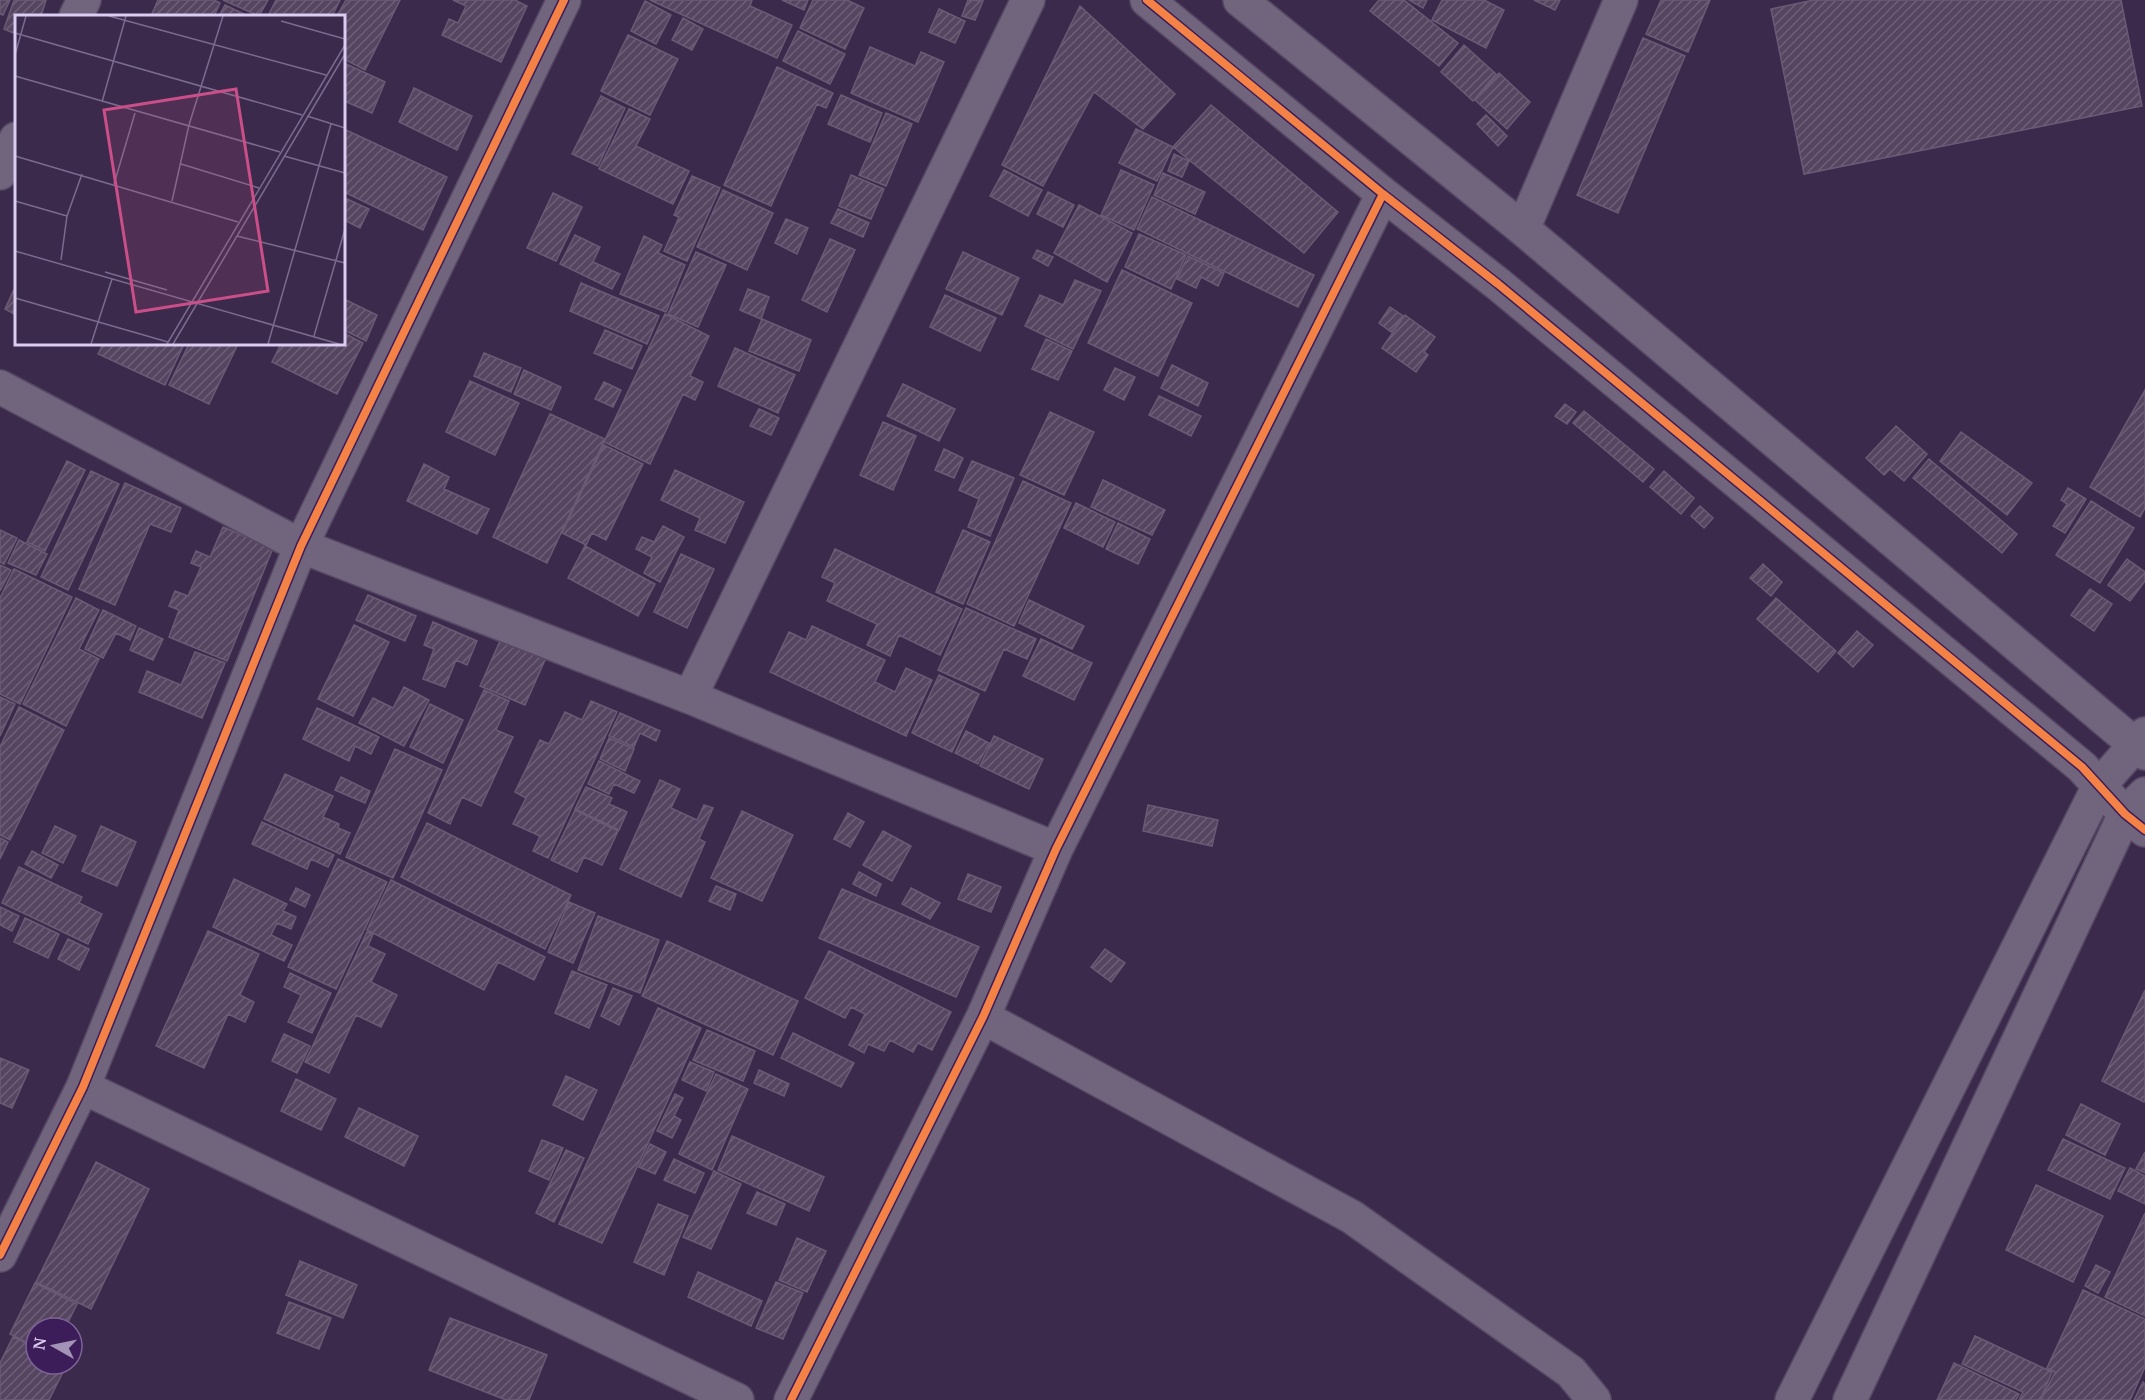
<svg xmlns="http://www.w3.org/2000/svg" width="2145" height="1400" font-family="'PT Serif',serif">
<style>
.building{fill:url(#building-hatch);stroke:#6c5a75;stroke-width:1.5}
.lines{fill:none;stroke-linecap:round;stroke-linejoin:round}
.minor-casing{stroke:#564865;stroke-width:36}
.minor{stroke:#71657e;stroke-width:33}
.cycleway-casing{stroke:#3c1d59;stroke-width:11}
.cycleway{stroke:#f48246;stroke-width:8}
.inset-road{fill:none;stroke:#7b6b8e;stroke-width:1.5}
.view{fill:#ca4e88;fill-opacity:0.15;stroke:#ca4e88;stroke-width:3}
.inset-edge{fill:none;stroke:#dbccf1;stroke-width:3}
</style>
<defs>
<pattern id="building-hatch" width="6" height="6" patternUnits="userSpaceOnUse" patternTransform="scale(1.5)"><rect width="6" height="6" fill="#564560"/><path d="M-1 1l2-2M0 6l6-6M5 7l2-2" fill="none" stroke="#6e5f77"/></pattern>
</defs>
<rect width="100%" height="100%" fill="#3b2a4c"/>
<!-- building -->
<path class="building" d="M0,0H10L3,15L0,14Z
M14,0H46L41,16H16V34L4,29Z
M158,0H214L220,3L214,16H151Z
M223,0H268L259,16Z
M276,0H340L332,16H268Z
M346,0H400L365,70L344,59V16H337Z
M453,0H515L527,6L501,62L442,35L449,19L458,23L466,6Z
M650,0H752L750,6L792,25L777,58Z
M782,0H808L804,10Z
M813,0H847L864,8L845,49L800,28Z
M968,0L983,1L975,20L962,16Z
M1379,0H1404L1458,43L1439,66L1370,11Z
M1409,0H1427L1423,8Z
M1442,0H1484L1504,10L1486,48L1432,20Z
M1534,0H1560L1555,10Z
M1661,0H1710L1688,52L1646,34Z
M1814,0H2121L2142,106L1804,174L1771,9Z
M645,1L671,15L656,44L631,31Z
M225,5L248,16H219Z
M1080,6L1175,94L1143,129L1094,92L1043,186L1002,165Z
M939,9L965,21L955,43L929,32Z
M683,18L703,29L692,50L672,40Z
M798,31L845,54L830,84L783,61Z
M628,35L678,59L650,115L601,91Z
M1643,38L1685,56L1618,213L1577,195Z
M1464,45L1496,74L1473,101L1441,72Z
M870,47L915,66L921,52L944,62L918,122L851,93Z
M344,63L385,82L372,113L344,101Z
M777,67L833,93L826,108L817,104L771,206L724,185Z
M1499,73L1530,102L1507,129L1475,100Z
M414,88L472,116L457,150L399,122Z
M841,95L882,113L870,142L828,124Z
M601,96L625,108L598,166L572,154Z
M1211,105L1338,212L1304,253L1173,147Z
M629,109L650,119L636,146L689,171L673,204L599,169Z
M886,113L912,124L886,186L859,175Z
M1486,115L1507,136L1498,146L1477,124Z
M344,129L447,177L423,230L344,192Z
M1136,129L1173,147L1157,181L1119,163Z
M1174,154L1189,161L1182,177L1168,171Z
M1004,170L1042,190L1028,216L990,196Z
M1121,170L1154,185L1134,230L1101,215Z
M1163,173L1205,192L1195,214L1154,195Z
M851,175L884,189L871,219L839,206Z
M692,176L720,188L687,261L664,251L679,217L674,215Z
M723,190L773,213L747,270L697,247Z
M1048,192L1074,205L1063,227L1037,214Z
M553,193L582,207L556,261L527,248Z
M1152,197L1314,275L1298,307L1137,229Z
M347,199L369,209L360,228L344,220V207Z
M1079,205L1132,233L1107,282L1054,253Z
M838,209L869,223L863,237L831,223Z
M786,219L808,228L797,254L775,243Z
M1139,234L1186,255L1171,289L1125,267Z
M575,235L600,247L593,262L620,274L612,289L560,264Z
M644,236L662,245L658,253L685,265L666,312L620,294Z
M830,239L855,250L827,312L802,300Z
M1037,250L1053,257L1048,266L1033,258Z
M696,252L726,265L698,327L668,314Z
M963,252L1019,278L1002,315L946,289Z
M1188,256L1224,273L1218,286L1201,277L1196,288L1177,279Z
M1122,270L1192,303L1158,376L1088,343Z
M1075,280L1101,291L1073,349L1025,326L1040,295L1063,305Z
M581,283L659,316L647,344L570,311Z
M16,285V315L5,309Z
M748,289L769,297L761,319L740,310Z
M945,295L996,318L980,351L930,327Z
M344,299L377,315L366,341L344,330Z
M1390,307L1403,316L1391,332L1379,323Z
M665,314L709,336L690,376L703,382L695,400L683,394L650,464L604,442Z
M1405,315L1435,337L1424,352L1428,355L1416,372L1382,348Z
M762,319L811,340L799,371L749,351Z
M605,330L642,346L632,369L594,353Z
M344,333L363,343L337,394L272,362L281,344H344Z
M1046,339L1072,351L1058,380L1032,369Z
M103,344H117L123,347L125,344H184L165,385L98,354Z
M189,344H238L209,404L169,385Z
M735,348L795,375L778,413L718,386Z
M484,353L521,368L511,392L474,376Z
M1172,365L1208,383L1198,406L1161,388Z
M1115,368L1135,377L1124,400L1104,390Z
M524,370L561,387L551,410L514,394Z
M470,381L519,403L495,455L446,432Z
M604,382L621,390L613,407L595,399Z
M903,384L955,409L939,441L887,416Z
M2145,390V508L2140,517L2090,487Z
M1159,396L1201,416L1191,436L1149,415Z
M1565,404L1576,412L1567,424L1555,416Z
M759,409L779,418L771,435L750,426Z
M1584,411L1654,469L1643,482L1573,423Z
M1050,412L1094,432L1064,495L1020,475Z
M550,414L605,439L547,563L493,537Z
M883,422L916,436L893,490L860,475Z
M1896,426L1927,454L1904,481L1890,469L1884,475L1866,458Z
M1961,432L2032,483L2007,515L1940,461Z
M604,445L643,464L606,540L592,533L586,545L562,533Z
M944,449L963,458L954,478L935,470Z
M1929,459L2017,534L2002,553L1913,478Z
M67,461L85,470L45,551L27,542Z
M972,461L1014,478L990,536L968,527L979,499L959,490Z
M424,464L449,477L444,489L489,509L477,534L407,501Z
M675,470L744,502L725,543L695,530L700,518L661,500Z
M91,471L119,484L68,590L41,577Z
M1664,471L1694,498L1681,514L1650,487Z
M1103,480L1165,510L1152,535L1091,507Z
M1023,481L1071,503L1014,626L967,604Z
M125,483L181,508L171,532L150,524L115,605L79,589Z
M2068,488L2086,499L2065,533L2053,526L2067,504L2061,500Z
M2091,501L2134,528L2100,583L2056,555Z
M1076,503L1115,522L1103,547L1064,528Z
M1700,506L1713,518L1704,528L1691,516Z
M1118,523L1150,539L1138,564L1106,549Z
M663,526L684,537L660,582L644,573L652,557L636,549L642,537L654,542Z
M223,527L273,548L227,661L169,637L179,610L169,606L175,591L188,596L201,567L191,563L196,551L210,557Z
M0,530L17,538L4,564L0,562Z
M963,530L990,542L963,604L936,592Z
M19,540L47,554L36,575L8,563Z
M585,546L655,584L638,616L568,578Z
M835,549L962,609L940,655L899,635L890,656L867,645L877,624L827,601L835,583L822,577Z
M681,554L714,569L687,628L654,612Z
M2127,559L2145,572V581L2130,601L2108,585Z
M1763,564L1782,582L1771,596L1750,578Z
M0,565L11,570L0,591Z
M14,569L72,597L20,704L0,694V598Z
M2090,589L2112,604L2094,631L2071,615Z
M368,595L416,616L405,641L356,620Z
M76,598L99,610L79,649L99,659L66,726L23,704Z
M1776,598L1836,651L1818,672L1757,619Z
M1029,600L1084,626L1072,649L1019,623Z
M966,608L1036,639L1027,659L1004,649L985,691L938,670Z
M103,610L136,626L130,640L116,633L103,658L85,649Z
M433,622L477,641L467,665L456,660L445,687L423,679L434,649L424,645Z
M354,625L389,642L353,716L318,699Z
M812,626L885,660L875,682L895,692L906,668L932,680L906,736L770,672L789,632L806,640Z
M139,628L163,639L153,660L130,650Z
M1857,631L1873,645L1853,667L1838,653Z
M504,632L549,651L525,705L480,686Z
M1041,639L1092,663L1074,700L1023,676Z
M195,652L225,663L202,718L139,692L147,671L181,685Z
M939,675L979,694L952,752L912,733Z
M404,687L429,700L404,746L359,723L373,698L393,708Z
M484,690L509,701L496,730L513,737L481,806L462,797L450,824L428,813Z
M0,697L15,704L0,736Z
M591,701L617,712L548,858L533,851L540,836L513,824L526,798L515,792L540,740L549,744L565,712L582,720Z
M430,704L463,720L443,763L410,747Z
M19,707L64,730L10,840L0,835V747Z
M317,708L379,737L371,754L355,746L349,761L303,739Z
M620,713L660,731L656,741L640,733L634,747L609,736Z
M966,731L989,743L978,764L955,753Z
M994,736L1043,759L1029,789L980,766Z
M609,738L634,749L625,771L600,759Z
M395,749L442,770L393,878L346,857Z
M599,761L640,781L634,793L614,784L609,794L588,784Z
M285,774L333,796L323,817L339,824L338,828L350,833L340,854L264,819Z
M341,777L370,791L365,803L335,790Z
M660,780L680,789L671,808L697,820L704,805L713,808L699,839L705,842L681,897L620,869Z
M586,787L612,798L609,804L627,812L619,830L575,809Z
M1148,805L1218,820L1212,846L1143,831Z
M575,810L618,831L602,865L584,857L577,872L551,860Z
M742,811L793,835L762,901L711,878Z
M848,813L864,822L850,847L834,839Z
M262,822L334,855L328,867L311,859L307,869L252,844Z
M427,823L571,895L545,949L401,877Z
M55,826L76,836L63,863L42,853Z
M101,826L136,842L117,886L82,871Z
M883,831L911,846L892,881L863,865Z
M0,838L8,842L0,859Z
M32,851L58,865L51,878L25,864Z
M338,859L387,882L336,989L288,967Z
M19,867L82,897L79,903L102,914L88,944L2,903Z
M859,872L881,884L876,896L853,884Z
M968,874L1001,887L991,912L958,899Z
M234,879L287,904L283,911L296,917L291,929L277,923L271,935L292,945L284,961L213,927Z
M391,880L545,957L534,980L498,962L484,990L367,930Z
M716,886L736,894L730,910L709,901Z
M296,888L310,895L305,907L290,900Z
M911,888L940,903L930,919L902,904Z
M842,889L979,947L956,997L819,938Z
M569,902L595,913L573,963L548,952Z
M0,907L19,916L12,931L0,925Z
M598,916L659,940L640,993L578,970Z
M25,918L59,934L48,958L14,942Z
M208,931L259,954L240,995L254,1002L245,1022L228,1014L204,1068L156,1046Z
M367,932L373,934L368,946L385,954L371,982L397,995L381,1027L356,1015L329,1073L305,1062Z
M68,939L89,949L79,970L58,959Z
M667,941L798,1001L773,1055L642,996Z
M1105,949L1125,963L1111,982L1091,967Z
M829,951L951,1012L932,1050L918,1043L913,1052L890,1040L884,1051L868,1044L864,1053L849,1045L865,1014L851,1007L845,1018L805,998Z
M572,971L607,985L589,1028L555,1013Z
M290,973L331,993L312,1033L288,1022L301,995L284,987Z
M613,988L632,996L619,1025L601,1016Z
M2145,990V1100L2144,1102L2102,1081Z
M658,1008L701,1028L602,1243L559,1224Z
M707,1030L755,1051L743,1081L693,1060Z
M793,1033L854,1063L841,1087L781,1058Z
M284,1034L310,1046L297,1073L272,1061Z
M0,1058L29,1070L12,1108L0,1103Z
M690,1062L714,1072L706,1091L682,1080Z
M759,1070L789,1084L784,1096L754,1083Z
M716,1074L748,1089L712,1170L679,1154Z
M566,1076L597,1090L583,1120L553,1105Z
M296,1079L336,1099L321,1130L281,1111Z
M675,1094L683,1098L674,1116L681,1120L672,1138L657,1131Z
M2081,1104L2120,1124L2105,1155L2066,1135Z
M359,1108L418,1136L404,1166L345,1137Z
M732,1136L824,1177L809,1211L718,1170Z
M2063,1139L2125,1168L2110,1199L2048,1170Z
M542,1140L563,1148L549,1180L529,1171Z
M650,1144L666,1152L655,1174L639,1167Z
M566,1150L584,1158L554,1222L536,1213Z
M2145,1152V1173L2136,1169Z
M674,1159L704,1173L695,1193L664,1180Z
M96,1162L149,1189L91,1309L36,1282Z
M2130,1168L2145,1176V1204L2118,1191Z
M714,1171L741,1184L711,1249L683,1237Z
M2036,1185L2103,1216L2073,1282L2006,1250Z
M757,1192L785,1204L776,1225L747,1213Z
M658,1204L688,1216L664,1275L634,1262Z
M2145,1213V1316L2105,1297Z
M797,1238L826,1251L807,1292L779,1280Z
M300,1261L357,1285L343,1318L286,1295Z
M2096,1265L2110,1272L2098,1293L2085,1286Z
M698,1272L762,1301L751,1326L688,1297Z
M776,1282L803,1293L783,1339L756,1328Z
M35,1283L77,1304L65,1328H36V1347L10,1334Z
M2083,1290L2145,1319V1367L2130,1400H2041L2055,1372L2047,1368Z
M289,1302L331,1318L319,1349L277,1333Z
M450,1318L547,1355L529,1400H506L429,1370Z
M1975,1336L2052,1372L2040,1400H2019L2023,1392L1962,1364Z
M13,1337L36,1348V1364H67L49,1400H0V1363Z
M1954,1363L2019,1394L2016,1400H1937Z
M2143,1382L2145,1384V1400H2134Z"/>
<g class="lines">
<!-- minor casing -->
<g class="minor-casing">
<path id="minor" d="M1147,0L1383,194L1498,284L2082,767L2125,814L2145,830
M1240,0L1523,229L2145,753
M76,16L84,0
M0,173L16,139
M1523,229L1621,0
M0,387L301,546L690,697L1056,849
M690,697L1028,0
M983,1017L1352,1217L1571,1372L1594,1400
M83,1087L737,1400
M0,1255L83,1087L301,546L564,0
M791,1400L983,1017L1056,849L1383,194
M1792,1400L2099,786L2145,734
M1850,1400L2125,814L2145,794"/>
</g>
<!-- minor -->
<use href="#minor" class="minor"/>
<!-- cycleway casing -->
<g class="cycleway-casing">
<path id="cycleway" d="M1147,0L1383,194L1498,284L2082,767L2125,814L2145,830
M0,1255L83,1087L301,546L564,0
M791,1400L983,1017L1056,849L1383,194"/>
</g>
<!-- cycleway -->
<use href="#cycleway" class="cycleway"/>
</g>
<!-- overview -->
<g transform="translate(15 15)">
<rect width="330" height="330" fill="#3b2a4c"/>
<path class="inset-road" d="M94,1L311,60M266,6L330,24M0,18L287,100M0,40L11,1M0,61L265,137M87,87L111,1M292,101L330,113M0,141L223,207M269,141L330,158M166,149L244,173M99,169L120,98M0,186L52,201M157,186L174,110L208,1M222,221L330,248M0,236L324,329M46,245L52,201L67,159M90,257L152,275M0,283L153,327M299,321L330,214M76,329L97,264M152,329L330,30M158,329L330,39M253,329L316,109"/>
<path class="view" d="M221,74L253,276L121,297L89,95Z"/>
<rect width="330" height="330" class="inset-edge"/>
</g>
<!-- north arrow -->
<g transform="translate(54 1346) rotate(279)"><circle r="28" fill="#3c1d59" stroke="#7c6396" stroke-width="1.5"/>
<path d="M0-4.5L10 22L0 15L-10 22Z" fill="#a393b7"/>
<text y="-9" font-size="16" font-weight="bold" text-anchor="middle" fill="#dbccf1">N</text>
</g>
</svg>
